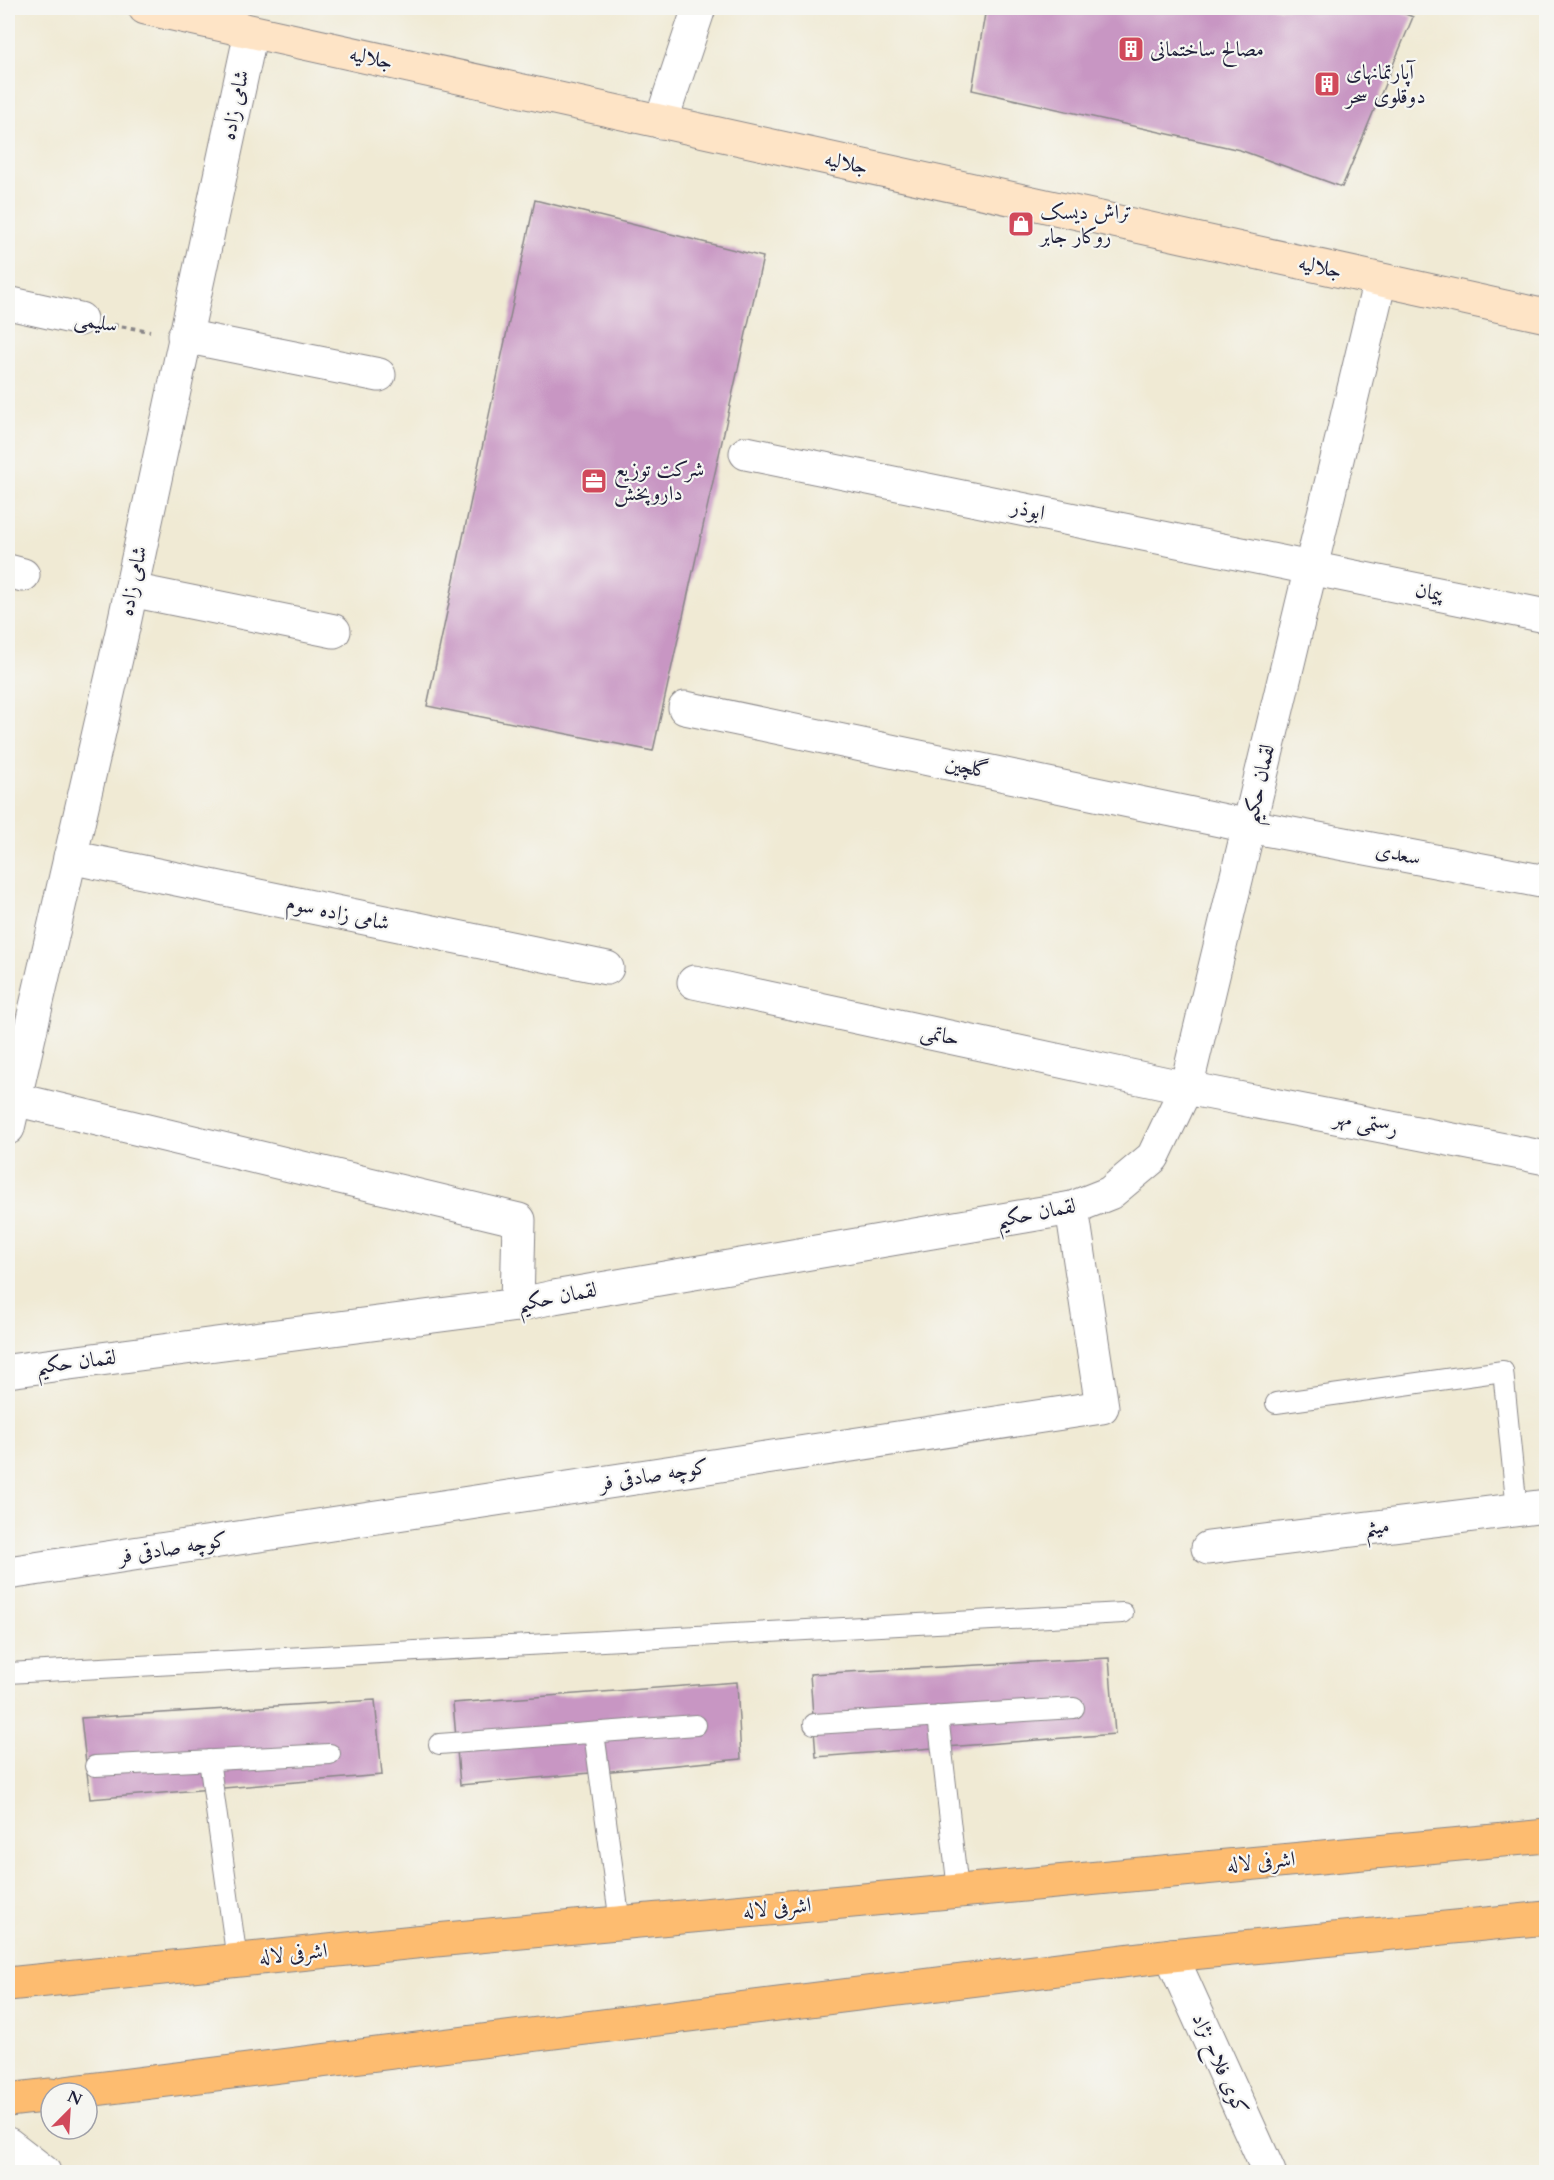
<svg xmlns="http://www.w3.org/2000/svg" width="1554" height="2180" font-family="Cardo,Amiri,serif">
<style>
.building{fill:#c896c3}
.lines{fill:none;stroke-linecap:round;stroke-linejoin:round}
.service-casing{stroke:#898688;stroke-width:22}
.minor-casing{stroke:#898688;stroke-width:35}
.tertiary-casing{stroke:#898688;stroke-width:35}
.secondary-casing{stroke:#898688;stroke-width:35}
.primary-casing{stroke:#898688;stroke-width:35}
.path{stroke:#898688;stroke-width:4;stroke-dasharray:4.5 4.5;stroke-linecap:butt}
.service{stroke:#fff;stroke-width:20}
.minor{stroke:#fff;stroke-width:33}
.tertiary{stroke:#fff;stroke-width:33}
.secondary{stroke:#fee4c6;stroke-width:33}
.primary{stroke:#fdbc70;stroke-width:33}
.labels{text-anchor:middle;dominant-baseline:central;stroke-width:4.5;stroke-linejoin:round;paint-order:stroke}
.poi-label{font-size:21px;fill:#22223b;stroke:#f6f6f2;text-anchor:start}
.street-label{font-size:21px;fill:#22223b;stroke:#f6f6f2}
</style>
<rect width="100%" height="100%" fill="#f6f6f2"/>
<filter id="ink" filterUnits="userSpaceOnUse"><feTurbulence type="fractalNoise" baseFrequency=".0167" numOctaves="2"/><feDisplacementMap in="SourceGraphic" scale="12" xChannelSelector="R" yChannelSelector="G"/><feConvolveMatrix kernelMatrix="1 2 1 2 8 2 1 2 1" color-interpolation-filters="sRGB"/></filter>
<filter id="wash" filterUnits="userSpaceOnUse"><feTurbulence type="fractalNoise" baseFrequency=".008" numOctaves="4" result="noise"/><feDisplacementMap in="SourceGraphic" scale="24" xChannelSelector="R" yChannelSelector="G"/><feGaussianBlur stdDeviation="1.35" result="paint"/><feColorMatrix in="noise" values="0 0 0 0 0 0 0 0 0 0 0 0 0 0 0 0 0 1.4 0 .05"/><feComposite in="paint" operator="in"/></filter>
<g filter="url(#wash)">
<rect width="100%" height="100%" fill="#f0ead4"/>
<g id="blocks">
<!-- building -->
<path class="building" d="M986,8H1390L1413,17L1342,187L1240,150L972,90Z
M535,200L763,257L653,751L427,706Z
M1109,1658L1115,1734L816,1757L810,1674Z
M737,1682L741,1759L460,1785L453,1703Z
M375,1700L382,1775L90,1799L81,1718Z"/>
</g>
</g>
<g filter="url(#ink)">
<use href="#blocks" fill-opacity="0" stroke="#898688" stroke-width="1.5"/>
<g class="lines">
<!-- service casing -->
<g class="service-casing">
<path id="service" d="M1276,1403L1503,1371L1517,1510
M8,1673L1123,1613
M938,1716L958,1890
M814,1724L1074,1708
M594,1733L620,1923
M439,1744L696,1725
M209,1760L237,1960
M95,1766L330,1754"/>
</g>
<!-- minor casing -->
<g class="minor-casing">
<path id="minor" d="M661,122L699,8
M8,303L80,319
M184,336L379,375
M746,453L1546,616
M8,571L23,575
M131,590L334,631
M685,708L1249,826L1546,882
M70,857L607,968
M694,982L1186,1088L1546,1158
M14,1099L519,1220L517,1305
M1208,1548L1546,1506
M8,1573L1102,1407L1072,1208
M1171,1955L1269,2172
M8,2144L44,2172"/>
</g>
<!-- tertiary casing -->
<g class="tertiary-casing">
<path id="tertiary" d="M8,1128L123,628L251,32
M8,1371L517,1305L554,1297L1072,1208L1110,1193L1153,1157L1186,1088L1380,280"/>
</g>
<!-- secondary casing -->
<g class="secondary-casing">
<path id="secondary" d="M145,8L1546,316"/>
</g>
<!-- primary casing -->
<g class="primary-casing">
<path id="primary" d="M8,1984L415,1942L1546,1836
M64,2093L1171,1955L1546,1918
M8,2100L51,2095"/>
</g>
<!-- path -->
<path class="path" d="M113,325L150,331"/>
<!-- service -->
<use href="#service" class="service"/>
<!-- minor -->
<use href="#minor" class="minor"/>
<!-- tertiary -->
<use href="#tertiary" class="tertiary"/>
<!-- secondary -->
<use href="#secondary" class="secondary"/>
<!-- primary -->
<use href="#primary" class="primary"/>
</g>
</g>
<!-- icons -->
<defs>
<g id="building-square" transform="scale(1.35)"><rect x="-9" y="-9" width="18" height="18" rx="4" fill="#d1495b" stroke="#f6f6f2"/><path d="M-4-6H4V6H1V3H-1V6H-4ZM-2.5-4.3h1.7v1.8h-1.7ZM.8-4.3h1.7v1.8H.8ZM-2.5-1h1.7V.8h-1.7ZM.8-1h1.7V.8H.8Z" fill="#fff"/></g>
<g id="shop-square" transform="scale(1.35)"><rect x="-9" y="-9" width="18" height="18" rx="4" fill="#d1495b" stroke="#f6f6f2"/><path d="M-5-2.5h2.3a2.7 3.5 0 0 1 5.4 0H5L5.5 6h-11ZM-1.5-2.5h3a1.5 2.3 0 0 0-3 0Z" fill="#fff"/></g>
<g id="office-square" transform="scale(1.35)"><rect x="-9" y="-9" width="18" height="18" rx="4" fill="#d1495b" stroke="#f6f6f2"/><path d="M-6-3h4V-5.5h4V-3h4V5H-6ZM-1-4.5V-3h2v-1.5ZM-6 0V1H6V0Z" fill="#fff"/></g>
</defs>
<g fill-rule="evenodd">
<use href="#building-square" x="1131" y="49"/>
<use href="#building-square" x="1327" y="84"/>
<use href="#shop-square" x="1021" y="224"/>
<use href="#office-square" x="594" y="481"/>
</g>
<g class="labels">
<!-- poi labels -->
<g class="poi-label">
<text x="1150" y="49">مصالح ساختمانی</text>
<text x="1346" y="72">آپارتمانهای<tspan x="1346" dy="24">دوقلوی سحر</tspan></text>
<text x="1040" y="212">تراش دیسک<tspan x="1040" dy="24">روکار جابر</tspan></text>
<text x="614" y="469">شرکت توزیع<tspan x="614" dy="24">داروپخش</tspan></text>
</g>
<!-- street labels -->
<g class="street-label">
<text transform="translate(371 58) rotate(12)">جلالیه</text>
<text transform="translate(235 105) rotate(-78)">شامی زاده</text>
<text transform="translate(846 163) rotate(12)">جلالیه</text>
<text transform="translate(1320 267) rotate(12)">جلالیه</text>
<text transform="translate(96 322) rotate(10)">سلیمی</text>
<text transform="translate(1028 510) rotate(12)">ابوذر</text>
<text transform="translate(133 581) rotate(-78)">شامی زاده</text>
<text transform="translate(1429 592) rotate(11)">پیمان</text>
<text transform="translate(967 767) rotate(12)">گلچین</text>
<text transform="translate(1259 784) rotate(-77)">لقمان حکیم</text>
<text transform="translate(1398 854) rotate(11)">سعدی</text>
<text transform="translate(338 913) rotate(12)">شامی زاده سوم</text>
<text transform="translate(940 1035) rotate(12)">حاتمی</text>
<text transform="translate(1366 1123) rotate(11)">رستمی مهر</text>
<text transform="translate(1036 1213) rotate(-11)">لقمان حکیم</text>
<text transform="translate(557 1297) rotate(-11)">لقمان حکیم</text>
<text transform="translate(76 1362) rotate(-7)">لقمان حکیم</text>
<text transform="translate(654 1475) rotate(-9)">کوچه صادقی فر</text>
<text transform="translate(1377 1527) rotate(-7)">میثم</text>
<text transform="translate(173 1548) rotate(-9)">کوچه صادقی فر</text>
<text transform="translate(1261 1862) rotate(-5)">اشرفی لاله</text>
<text transform="translate(777 1908) rotate(-5)">اشرفی لاله</text>
<text transform="translate(293 1954) rotate(-6)">اشرفی لاله</text>
<text transform="translate(1220 2064) rotate(66)">کوی فلاح نژاد</text>
</g>
</g>
<!-- margin -->
<rect width="1554" height="2180" fill="none" stroke="#f6f6f2" stroke-width="30"/>
<!-- north arrow -->
<g transform="translate(69 2111) rotate(24)"><circle r="28" fill="#f6f6f2" stroke="#a1a1a9" stroke-width="1.5"/>
<path d="M0-4.5L10 22L0 15L-10 22Z" fill="#d1495b"/>
<text y="-9" font-size="16" font-weight="bold" text-anchor="middle" fill="#22223b">N</text>
</g>
</svg>
